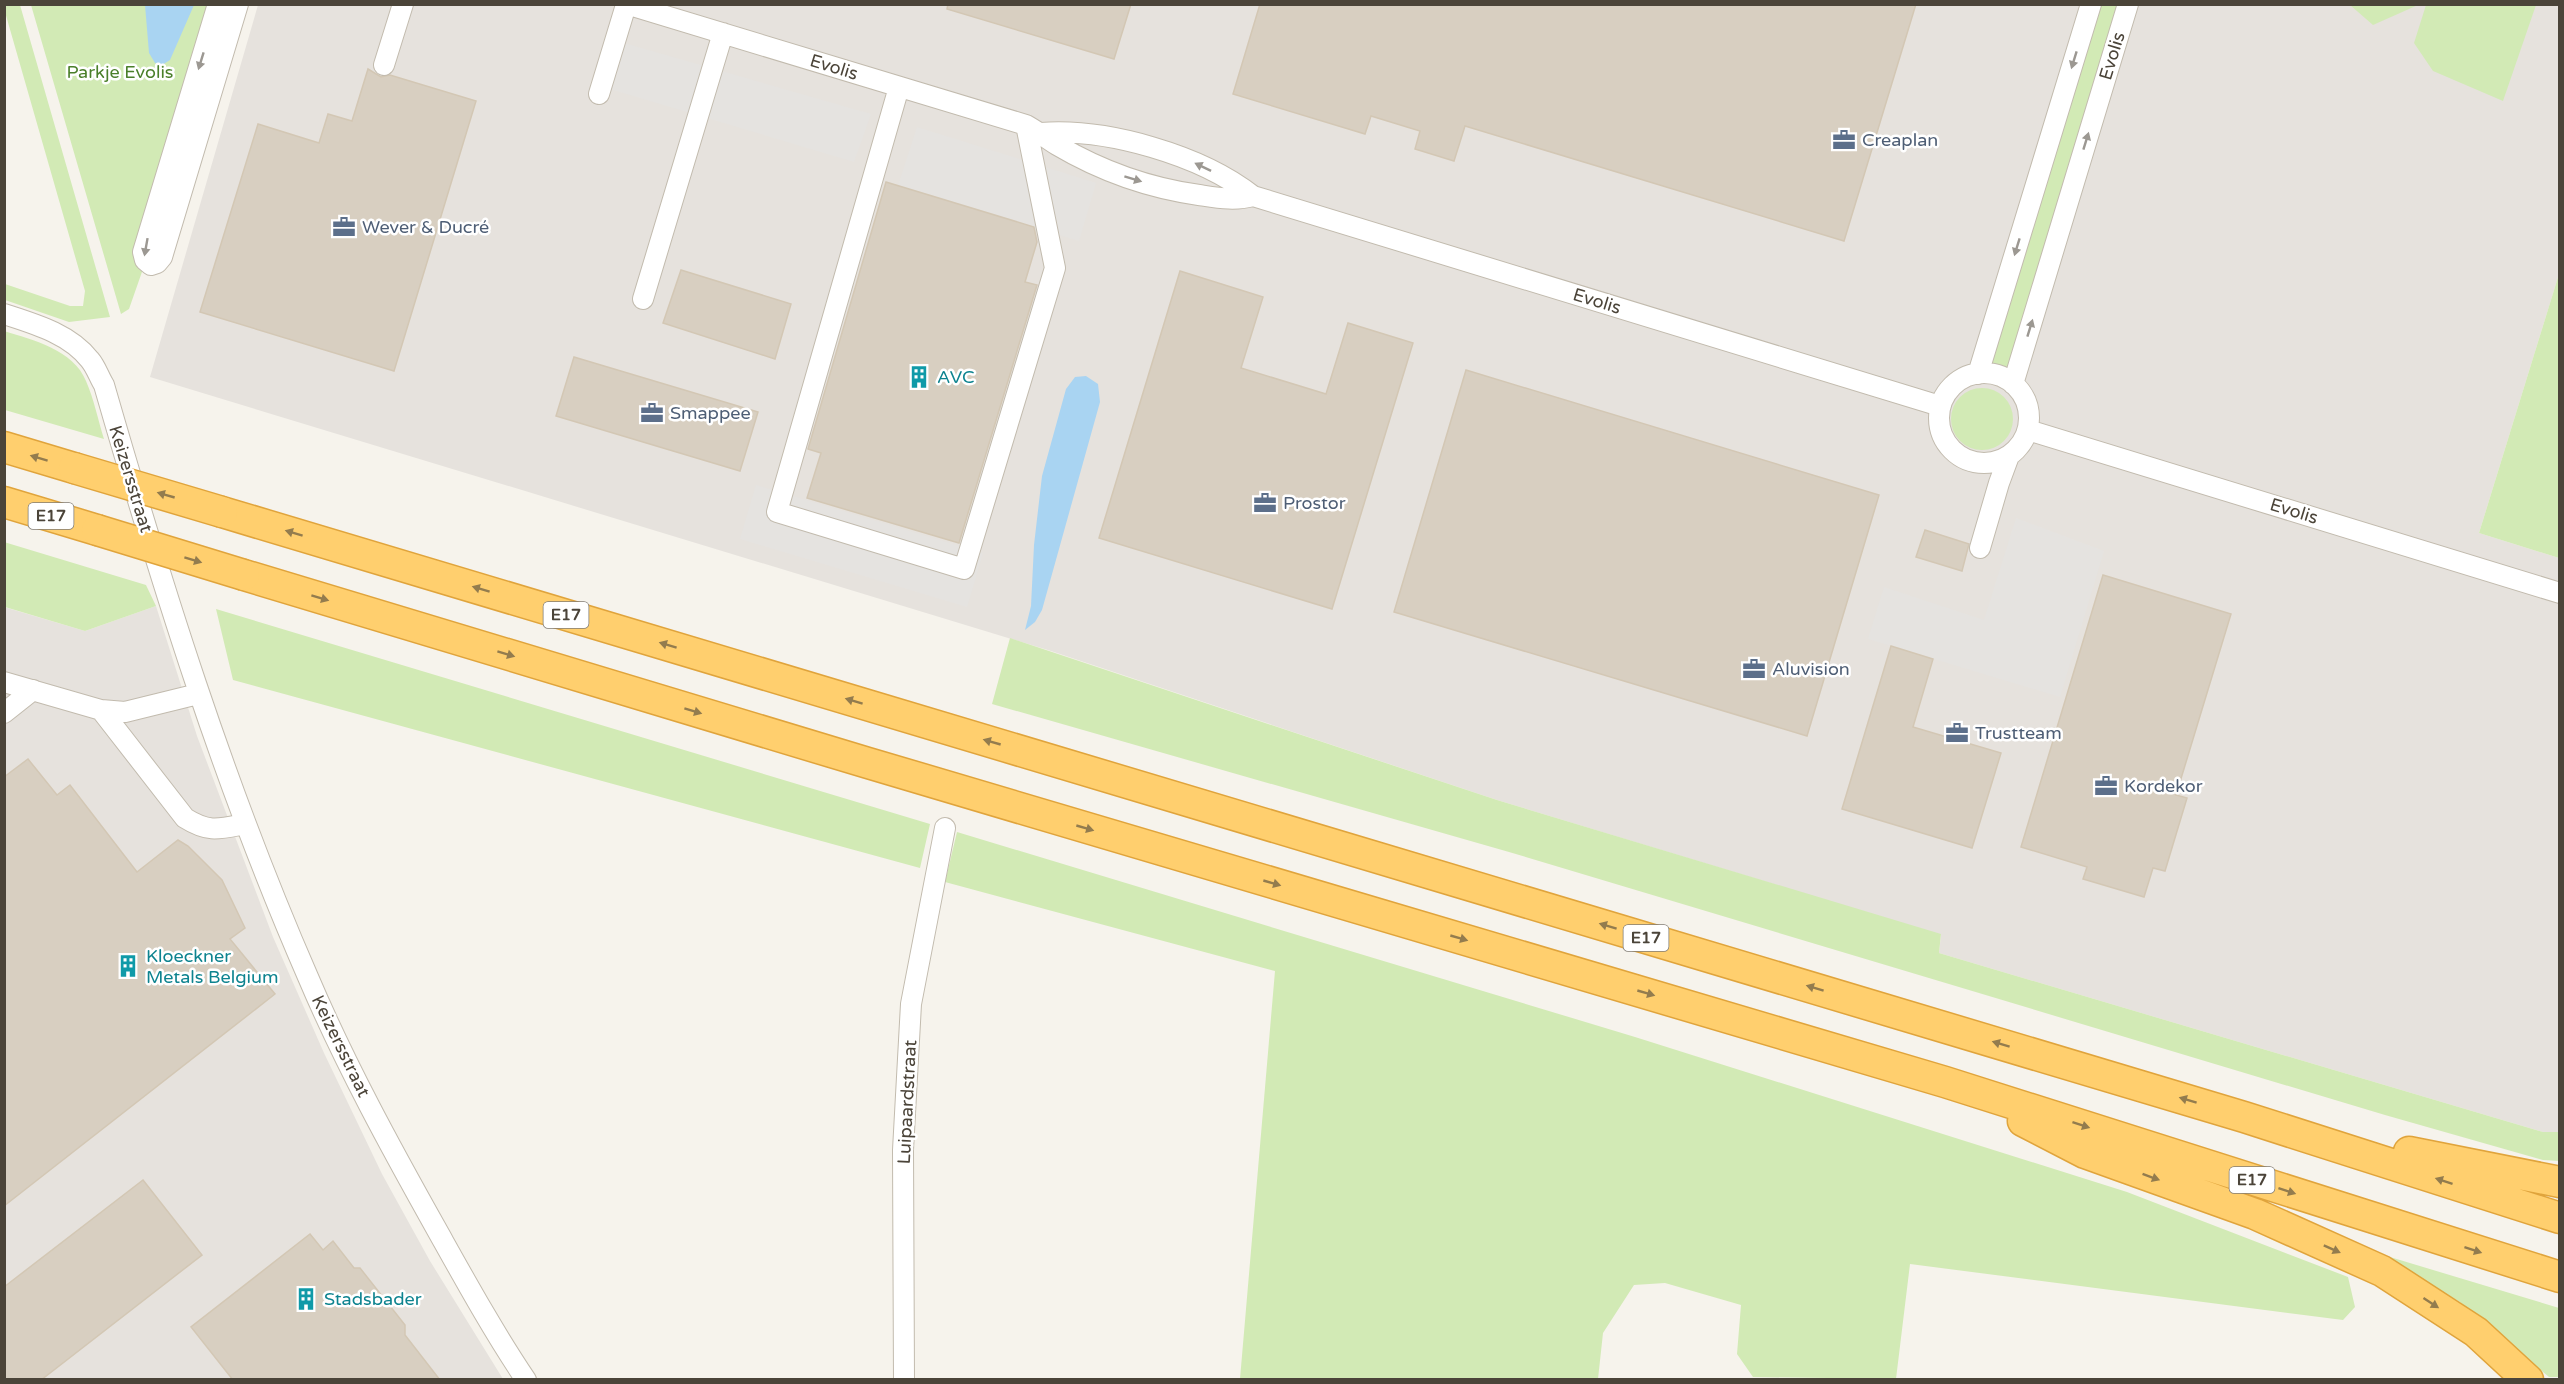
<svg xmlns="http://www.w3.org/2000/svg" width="2564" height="1384" font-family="'Varela Round',sans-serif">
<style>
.industrial{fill:#e6e2dd}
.green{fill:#d2eab5}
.parking{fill:#e5e3e0}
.water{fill:#a9d4f2}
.building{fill:#d8cfc1;stroke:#d3c7b4;stroke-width:1.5}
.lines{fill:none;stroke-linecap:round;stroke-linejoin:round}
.minor-casing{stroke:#c2bbae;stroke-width:22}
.highway-casing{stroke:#e0a43c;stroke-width:33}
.minor{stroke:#fff;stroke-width:20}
.highway{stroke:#ffcf6e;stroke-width:30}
.highway-bridge-casing{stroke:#e0a43c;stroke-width:33;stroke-linecap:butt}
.highway-bridge{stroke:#ffcf6e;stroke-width:30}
.oneway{fill:#9c9892}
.oneway2{fill:#937c4e}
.labels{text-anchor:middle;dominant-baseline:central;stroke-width:5;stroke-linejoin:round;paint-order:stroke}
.shield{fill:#fff;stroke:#817c74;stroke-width:1.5}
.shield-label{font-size:16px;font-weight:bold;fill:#4b4439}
.street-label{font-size:18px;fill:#4b4439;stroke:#fff}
.park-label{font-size:18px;fill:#4a7f2a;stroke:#fff}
.service-label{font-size:18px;fill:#4e5e75;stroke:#fff;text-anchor:start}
.culture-label{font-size:18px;fill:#0d838f;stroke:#fff;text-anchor:start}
</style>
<rect width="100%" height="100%" fill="#f6f3ec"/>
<!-- industrial -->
<path class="industrial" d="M258,5H2559V274L2479,533L2559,558V1132H2543L1939,953L1941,935L1497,800L1051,651L150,377Z
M156,606L197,736L273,937L324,1053L382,1174L430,1261L503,1379H5L4,607L85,631Z"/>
<!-- green -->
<path class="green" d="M5,4L20,5L110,317L69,322L5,300V284L70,306H83L85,291L5,12Z
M31,5H211L143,269L129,309L121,314Z
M2099,5H2119L2008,371L1989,365Z
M2350,5H2418L2373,25Z
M2426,5H2536L2503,101L2433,71L2414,43Z
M2559,274L2560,558H2559L2479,533Z
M4,331C33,340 74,350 86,381C94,399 98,420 104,439L5,410Z
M1951 419a31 31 0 1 1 62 0a31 31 0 1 1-62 0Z
M4,542L146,585L156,606L85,631L5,607Z
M216,609L930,824L920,868L233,680Z
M1010,638L1497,800L1941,934L1939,953L2543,1132H2559V1161L2543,1160L2385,1115L1509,852L992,704Z
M957,832L1635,1037L2127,1192L2348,1277L2355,1307L2343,1320L1910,1264L1896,1379L1753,1377L1737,1354L1741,1305L1665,1283L1634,1285L1603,1333L1598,1379H1240L1275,971L945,882Z
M2390,1257L2559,1308V1377H2549L2460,1302L2389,1262Z"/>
<!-- parking -->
<path class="parking" d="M624,43L871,114L854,162L610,89Z
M917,127L1096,183L1079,241L898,186Z
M756,485L983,553L967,607L740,539Z
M2016,518L2104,551L2060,697L1868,639L1884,587L1984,620Z"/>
<!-- water -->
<path class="water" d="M145,5H194L170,60L162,65L155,63L149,53Z
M1086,376L1098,384L1100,402L1042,610L1035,622L1025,630L1031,606L1034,545L1042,476L1066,389L1075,377Z"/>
<!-- building -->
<path class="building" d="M948,4H1131L1114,59L947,9Z
M1260,4H1916L1844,241L1465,126L1454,161L1415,149L1420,131L1371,116L1365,134L1233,94Z
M368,69L381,77L390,75L476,101L394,371L200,312L258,124L319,143L328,114L352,121Z
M886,182L1034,227L1037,242L1025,282L1037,285L959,543L807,498L821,453L808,449Z
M681,270L791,304L775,359L663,323Z
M1180,271L1263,297L1241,368L1326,394L1348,323L1413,343L1332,609L1099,538Z
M574,357L758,412L740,471L556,416Z
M1466,370L1879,495L1807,736L1394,612Z
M1925,530L1969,544L1962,571L1916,557Z
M2103,575L2231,614L2176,795L2187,798L2165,871L2153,868L2144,897L2083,879L2087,867L2021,847Z
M1891,646L1933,659L1913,727L2001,753L1972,848L1842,809Z
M28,759L57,795L70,785L137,872L178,840L188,846L222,880L245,928L230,939L275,994L4,1206V777Z
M143,1180L202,1255L41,1380H4V1287Z
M310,1234L323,1250L333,1241L354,1268H360L405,1325V1335L440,1380H233L191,1327Z"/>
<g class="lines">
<!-- minor casing -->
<g class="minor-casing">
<path id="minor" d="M218,4L143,252L145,260L151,265L157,263L162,257L238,4
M626,4L1026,125C1037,131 1047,139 1057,145C1101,171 1149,188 1199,195C1219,198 1235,201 1253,196
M384,65L403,4
M899,87L777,512L964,569L1055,268L1026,125
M599,94L626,5
M1041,133C1107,128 1201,155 1253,196L1940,406
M643,299L723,33
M4,314C35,324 70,334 90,360C96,367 99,377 104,385C162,586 224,785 308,977C345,1064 391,1148 437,1230C465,1280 493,1331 526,1380
M1939 418a45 45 0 1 1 90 0a45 45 0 1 1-90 0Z
M1978,374L2091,4
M2013,384L2128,4
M2028,430L2560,593
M1980,548L1999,483L2009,456
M4,682L101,710L125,712L198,694
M101,710L185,818C209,833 219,829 245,824
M4,713L33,690
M904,1380L903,1150L911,1004L945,828"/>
</g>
<!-- highway casing -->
<g class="highway-casing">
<path id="highway" d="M4,447L74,468
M4,502L97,530
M222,512L2244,1117L2560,1218
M244,575L868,763L1945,1082L2560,1277
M2023,1121L2085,1153L2255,1214L2382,1271L2476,1332L2528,1380
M2409,1152L2560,1182"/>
</g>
<!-- minor -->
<use href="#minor" class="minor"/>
<!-- highway -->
<use href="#highway" class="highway"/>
<!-- highway-bridge casing -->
<g class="highway-bridge-casing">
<path id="highway-bridge" d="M74,468L222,512
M97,530L244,575"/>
</g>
<!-- highway-bridge -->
<use href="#highway-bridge" class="highway-bridge"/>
</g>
<!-- one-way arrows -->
<defs><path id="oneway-solid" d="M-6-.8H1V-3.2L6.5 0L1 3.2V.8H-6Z" transform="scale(1.5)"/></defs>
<g class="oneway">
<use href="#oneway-solid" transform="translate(2074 60) rotate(107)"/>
<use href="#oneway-solid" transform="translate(201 61) rotate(107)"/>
<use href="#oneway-solid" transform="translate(2086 141) rotate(-73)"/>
<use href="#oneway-solid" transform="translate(1203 167) rotate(-154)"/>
<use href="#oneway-solid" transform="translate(1133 179) rotate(17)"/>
<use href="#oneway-solid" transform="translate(146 247) rotate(100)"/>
<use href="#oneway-solid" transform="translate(2017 247) rotate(107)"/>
<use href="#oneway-solid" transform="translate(2030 328) rotate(-73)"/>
</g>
<g class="oneway2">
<use href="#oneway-solid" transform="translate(39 458) rotate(-163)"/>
<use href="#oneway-solid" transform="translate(166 495) rotate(-164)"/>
<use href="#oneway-solid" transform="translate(294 533) rotate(-163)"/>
<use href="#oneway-solid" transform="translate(193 560) rotate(17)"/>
<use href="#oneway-solid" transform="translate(481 589) rotate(-163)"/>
<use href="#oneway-solid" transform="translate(320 598) rotate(17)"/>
<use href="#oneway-solid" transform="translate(668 645) rotate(-163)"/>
<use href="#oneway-solid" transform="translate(506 654) rotate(17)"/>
<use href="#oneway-solid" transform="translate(854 701) rotate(-163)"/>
<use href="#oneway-solid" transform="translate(693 711) rotate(17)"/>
<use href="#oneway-solid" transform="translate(992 742) rotate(-164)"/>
<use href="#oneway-solid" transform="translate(1085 828) rotate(16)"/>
<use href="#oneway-solid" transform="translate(1272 883) rotate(16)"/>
<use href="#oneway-solid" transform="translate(1608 926) rotate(-163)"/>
<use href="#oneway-solid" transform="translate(1459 938) rotate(16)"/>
<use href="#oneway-solid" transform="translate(1815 988) rotate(-163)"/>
<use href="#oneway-solid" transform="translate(1646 993) rotate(16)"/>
<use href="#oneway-solid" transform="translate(2001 1044) rotate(-163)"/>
<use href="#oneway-solid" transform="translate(2188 1100) rotate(-163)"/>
<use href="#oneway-solid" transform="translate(2081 1125) rotate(18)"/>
<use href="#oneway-solid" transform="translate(2151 1177) rotate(20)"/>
<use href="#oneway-solid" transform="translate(2444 1181) rotate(-162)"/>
<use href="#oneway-solid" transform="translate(2287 1191) rotate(18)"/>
<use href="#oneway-solid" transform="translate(2332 1249) rotate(24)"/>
<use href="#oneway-solid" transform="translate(2473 1250) rotate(18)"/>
<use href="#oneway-solid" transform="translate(2431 1303) rotate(33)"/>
</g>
<!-- icons -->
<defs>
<g id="office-bare" transform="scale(1.8)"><path d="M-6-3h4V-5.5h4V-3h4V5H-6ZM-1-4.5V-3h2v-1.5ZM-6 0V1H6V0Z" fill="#5c6f8a" stroke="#fff" stroke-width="2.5" paint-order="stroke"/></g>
<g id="building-bare" transform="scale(1.8)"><path d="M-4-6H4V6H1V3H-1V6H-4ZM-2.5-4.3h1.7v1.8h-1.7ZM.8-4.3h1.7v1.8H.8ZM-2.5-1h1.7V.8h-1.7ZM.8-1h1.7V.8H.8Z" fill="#0f9aa8" stroke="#fff" stroke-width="2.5" paint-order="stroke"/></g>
</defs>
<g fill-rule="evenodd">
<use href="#office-bare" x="1844" y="140"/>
<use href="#office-bare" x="344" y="227"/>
<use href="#building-bare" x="919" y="377"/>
<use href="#office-bare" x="652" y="413"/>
<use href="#office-bare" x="1265" y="503"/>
<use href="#office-bare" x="1754" y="669"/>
<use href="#office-bare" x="1957" y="733"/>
<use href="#office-bare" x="2106" y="786"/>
<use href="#building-bare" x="128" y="966"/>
<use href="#building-bare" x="306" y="1299"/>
</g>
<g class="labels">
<!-- shield labels -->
<g class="shield">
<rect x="28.5" y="503" width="45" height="26" rx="4.5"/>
<rect x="543.5" y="602" width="45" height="26" rx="4.5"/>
<rect x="1623.5" y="925" width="45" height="26" rx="4.5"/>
<rect x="2229.5" y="1167" width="45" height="26" rx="4.5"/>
</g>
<g class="shield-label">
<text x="51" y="516">E17</text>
<text x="566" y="615">E17</text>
<text x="1646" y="938">E17</text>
<text x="2252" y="1180">E17</text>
</g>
<!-- street labels -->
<g class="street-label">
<text transform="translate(2112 56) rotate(-73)">Evolis</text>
<text transform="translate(834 67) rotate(17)">Evolis</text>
<text transform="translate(1597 301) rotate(17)">Evolis</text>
<text transform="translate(131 479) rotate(73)">Keizersstraat</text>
<text transform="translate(2294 511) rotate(17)">Evolis</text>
<text transform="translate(341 1046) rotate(64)">Keizersstraat</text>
<text transform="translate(907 1102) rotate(-87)">Luipaardstraat</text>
</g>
<!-- park labels -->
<g class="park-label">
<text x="120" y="72">Parkje Evolis</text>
</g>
<!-- service labels -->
<g class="service-label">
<text x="1862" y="140">Creaplan</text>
<text x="362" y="227">Wever &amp; Ducré</text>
<text x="670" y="413">Smappee</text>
<text x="1283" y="503">Prostor</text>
<text x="1772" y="669">Aluvision</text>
<text x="1975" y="733">Trustteam</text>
<text x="2124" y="786">Kordekor</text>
</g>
<!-- culture labels -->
<g class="culture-label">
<text x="937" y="377">AVC</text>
<text x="146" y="956">Kloeckner<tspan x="146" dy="21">Metals Belgium</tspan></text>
<text x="324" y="1299">Stadsbader</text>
</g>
</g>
<!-- border -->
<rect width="2564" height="1384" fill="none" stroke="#4b4439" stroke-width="12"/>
</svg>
